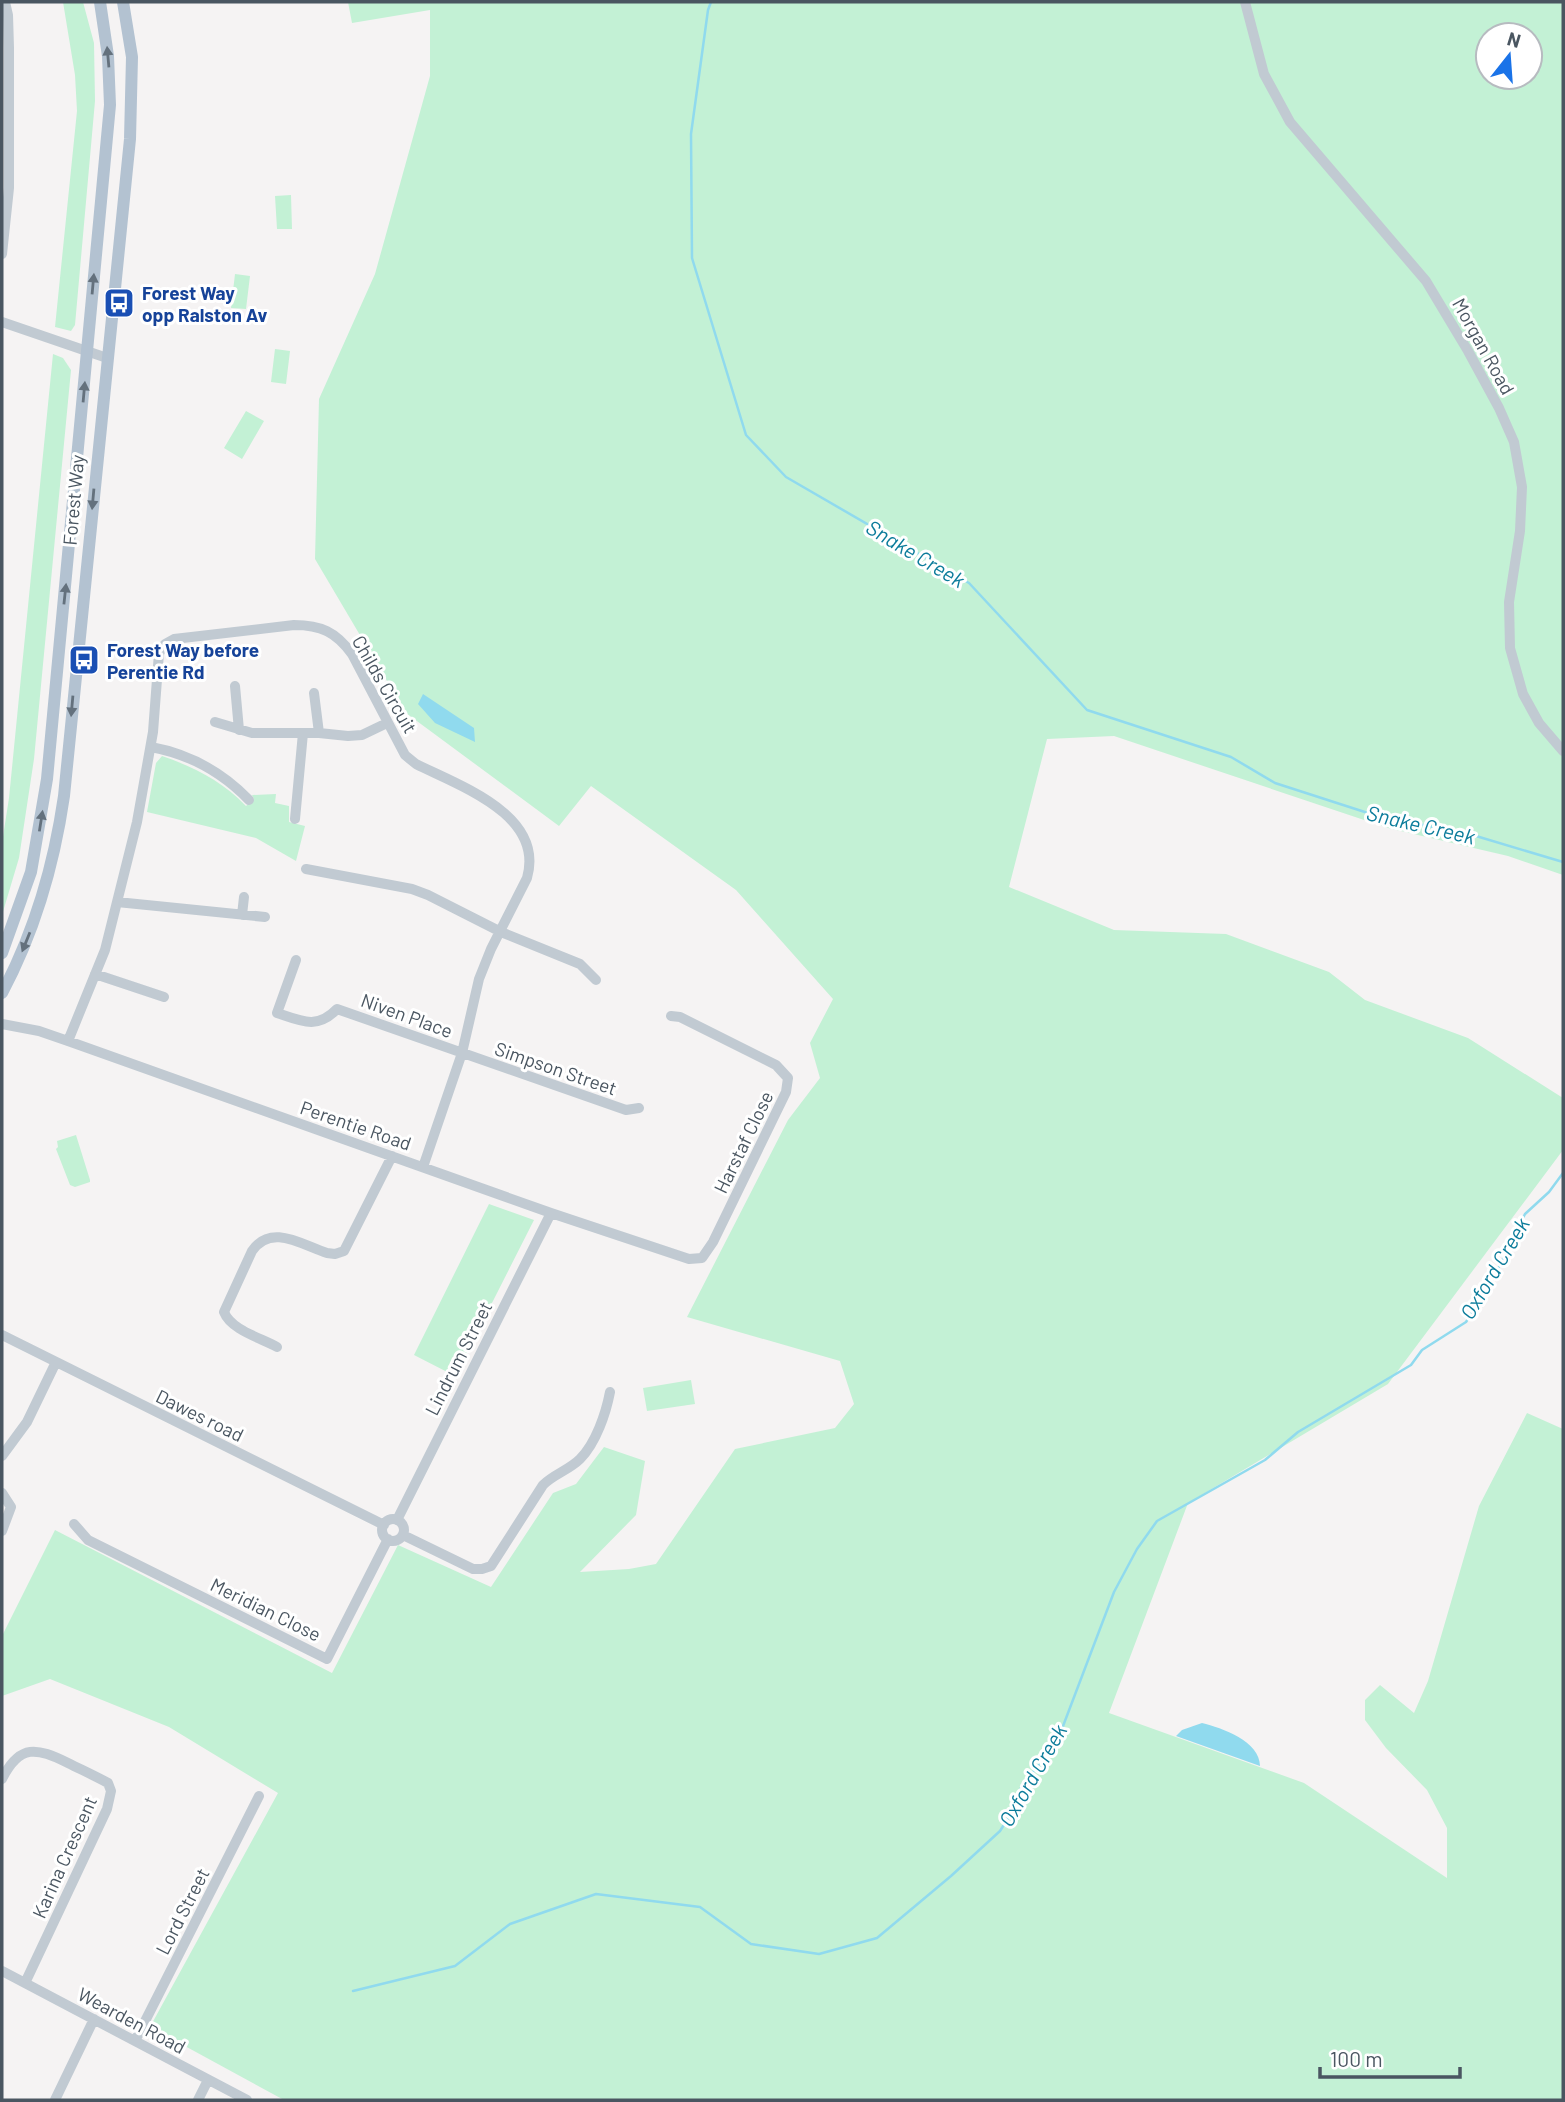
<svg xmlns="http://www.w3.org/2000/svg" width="1565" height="2102" font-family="Barlow,sans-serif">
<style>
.green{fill:#c3f1d5;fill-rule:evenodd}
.water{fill:#90daee}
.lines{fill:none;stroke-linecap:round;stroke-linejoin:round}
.stream{stroke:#90daee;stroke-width:2.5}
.minor{stroke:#c1cad2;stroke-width:10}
.major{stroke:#b3c2d1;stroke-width:12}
.oneway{fill:#64717d}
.labels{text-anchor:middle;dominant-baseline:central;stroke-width:6;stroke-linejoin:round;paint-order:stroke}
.transit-label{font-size:19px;font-weight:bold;fill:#164399;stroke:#fff;text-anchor:start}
.street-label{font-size:19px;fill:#4a5661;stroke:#fff}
.water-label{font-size:21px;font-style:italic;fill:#0c7c9b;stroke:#fff}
</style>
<rect width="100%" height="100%" fill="#f5f3f3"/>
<!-- green -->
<path class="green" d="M63,2H83L94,43L95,101L75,325L71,331L55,327L77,111L75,75Z
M348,2H1563V875L1508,856L1388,828L1114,736L1047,739L1009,887L1114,930L1226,934L1329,972L1365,1000L1468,1038L1563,1098V1150L1388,1384L1188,1503L1109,1713L1304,1783L1447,1878V1828L1427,1790L1386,1748L1365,1720V1700L1380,1685L1414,1713L1428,1681L1479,1506L1527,1413L1563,1429V2100H284L150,2027L278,1793L169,1727L50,1679L2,1696V1636L55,1530L332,1673L398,1545L491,1587L553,1493L576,1484L604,1447L645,1461L636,1515L580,1572L629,1569L656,1564L735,1449L835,1428L854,1404L840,1361L687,1317L788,1120L820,1078L810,1043L833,999L736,890L591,786L559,826L406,713L315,559L319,399L375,274L430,76V10L352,23ZM1488,35H1530V77H1488Z
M291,195L292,229H277L275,196Z
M235,274L250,276L246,309L231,308Z
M275,349L290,351L286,384L271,382Z
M53,354L63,358L71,370L34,759L19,858L2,915V843L9,798Z
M246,411L264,421L242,459L224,448Z
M162,756C194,767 222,781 246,806L254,799L252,795L276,794L275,803L289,806V822L305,826L296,861L256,838L147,812L156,763Z
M76,1135L90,1180V1182L75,1187L70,1185L56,1149L58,1147L57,1141Z
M489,1204L534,1220L455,1376L414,1355Z
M691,1380L695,1404L647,1411L643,1388Z"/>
<!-- water -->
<path class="water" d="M423,694L474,728L475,742L435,723L418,704Z
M1202,1723C1222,1728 1260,1741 1260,1766L1176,1736L1182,1730Z"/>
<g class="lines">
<!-- stream -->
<path class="stream" d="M711,2L708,10L691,134L692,258L746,435L786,477L969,583L1087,710L1231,757L1275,783L1371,814L1476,836L1563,862
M353,1991L455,1966L510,1924L596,1894L700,1907L751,1944L819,1954L877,1938L951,1876L1000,1831L1012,1812L1022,1785L1043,1760L1060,1734L1114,1592L1137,1549L1157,1521L1265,1460L1298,1432L1411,1365L1422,1350L1466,1322L1490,1285L1525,1214L1549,1192L1563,1173"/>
<!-- minor -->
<path class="minor" d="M1245,2L1264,74L1290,122L1426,281L1468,351L1499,408L1514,442L1522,487L1520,531L1509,602L1510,648L1523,694L1539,723L1563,751
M2,254L9,188V48L8,15L5,2
M2,322L107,358
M235,686L239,730
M314,693L319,733
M215,722L252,733H319L348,736L362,735L387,723
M151,747C189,754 222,772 249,800
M295,819L303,733
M306,869L412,889L428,895L501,932L580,964L596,980
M117,902L265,917
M242,915L244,897
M296,960L277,1013C301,1021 317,1030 337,1009L626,1110L639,1108
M95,974L164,997
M2,1024L39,1031L68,1041L551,1213L689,1259L702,1258L713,1242L786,1092L788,1078L776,1065L680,1017L671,1016
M68,1041L105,950L137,822L153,732L159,653L165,644L174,639L294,625C321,625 336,632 352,654L405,755L416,764C460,786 545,815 527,878L491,949L479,979L462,1053L423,1167
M2,1335L384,1525
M277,1347C261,1338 231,1330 224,1312L252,1251C271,1223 302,1245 327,1253L335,1254L344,1251L392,1156
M2,1456L27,1422L56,1362
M2,1493L11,1507L2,1531
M382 1530a11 11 0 1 1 22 0a11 11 0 1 1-22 0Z
M397,1520L551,1213
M74,1524L88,1540L327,1659L388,1539
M403,1535L473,1569H482L491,1566L543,1485C554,1474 569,1470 580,1459C596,1443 606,1413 610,1392
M2,1779C20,1743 37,1748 68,1763C82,1770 95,1776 108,1783L111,1791L107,1809L25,1983
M2,1971L247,2100
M135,2041L259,1796
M55,2100L94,2019
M198,2100L208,2080"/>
<!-- major -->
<path class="major" d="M2,953L31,872L47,779L110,105L108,56L100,2
M2,993C35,931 54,865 64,796L130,139L132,57L123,2"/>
</g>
<!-- one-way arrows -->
<defs><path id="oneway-solid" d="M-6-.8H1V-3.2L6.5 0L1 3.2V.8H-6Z" transform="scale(1.75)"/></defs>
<g class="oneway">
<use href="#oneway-solid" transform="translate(108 57) rotate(-95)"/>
<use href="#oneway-solid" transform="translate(93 284) rotate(-85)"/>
<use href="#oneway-solid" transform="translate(84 392) rotate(-85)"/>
<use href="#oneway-solid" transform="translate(93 499) rotate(95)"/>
<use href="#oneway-solid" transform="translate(65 594) rotate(-84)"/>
<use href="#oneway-solid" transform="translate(72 706) rotate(95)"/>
<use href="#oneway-solid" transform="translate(41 821) rotate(-81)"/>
<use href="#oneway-solid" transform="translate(26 942) rotate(112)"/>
</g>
<!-- icons -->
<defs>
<g id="bus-square" transform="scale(1.575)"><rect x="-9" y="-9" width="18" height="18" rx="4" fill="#1a4fb4" stroke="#fff"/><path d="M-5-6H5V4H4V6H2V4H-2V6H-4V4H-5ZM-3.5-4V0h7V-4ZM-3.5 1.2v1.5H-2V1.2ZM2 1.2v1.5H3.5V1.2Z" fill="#fff"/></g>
</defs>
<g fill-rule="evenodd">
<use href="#bus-square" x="119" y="303"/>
<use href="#bus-square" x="84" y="660"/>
</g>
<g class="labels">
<!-- transit labels -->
<g class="transit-label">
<text x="142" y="292">Forest Way<tspan x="142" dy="22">opp Ralston Av</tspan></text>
<text x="107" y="649">Forest Way before<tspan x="107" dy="22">Perentie Rd</tspan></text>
</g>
<!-- street labels -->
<g class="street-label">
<text transform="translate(1484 346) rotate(61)">Morgan Road</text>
<text transform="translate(73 500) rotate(-85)">Forest Way</text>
<text transform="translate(385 684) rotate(60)">Childs Circuit</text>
<text transform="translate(407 1015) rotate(20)">Niven Place</text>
<text transform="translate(556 1068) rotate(19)">Simpson Street</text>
<text transform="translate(356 1125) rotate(19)">Perentie Road</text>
<text transform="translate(743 1142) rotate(-64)">Harstaf Close</text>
<text transform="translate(458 1358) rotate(-63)">Lindrum Street</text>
<text transform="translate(200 1415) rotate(26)">Dawes road</text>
<text transform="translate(266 1609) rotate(26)">Meridian Close</text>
<text transform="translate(64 1857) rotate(-66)">Karina Crescent</text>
<text transform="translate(182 1911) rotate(-63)">Lord Street</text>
<text transform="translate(132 2020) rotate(28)">Wearden Road</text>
</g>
<!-- water labels -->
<g class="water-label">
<text transform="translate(916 553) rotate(31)">Snake Creek</text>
<text transform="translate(1421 824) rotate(13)">Snake Creek</text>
<text transform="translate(1494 1268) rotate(-59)">Oxford Creek</text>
<text transform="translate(1032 1775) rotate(-60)">Oxford Creek</text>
</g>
</g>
<!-- border -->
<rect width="1565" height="2102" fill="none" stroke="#4a5661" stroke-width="7"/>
<!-- north arrow -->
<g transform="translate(1509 56) rotate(17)"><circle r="33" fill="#ffffff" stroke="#b7bbc0" stroke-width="2"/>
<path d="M0-5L12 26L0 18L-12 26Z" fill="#1a73e8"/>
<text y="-10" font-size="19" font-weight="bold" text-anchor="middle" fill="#4a5661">N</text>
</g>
<!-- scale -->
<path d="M1320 2067v10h140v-10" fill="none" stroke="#4a5661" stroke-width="3.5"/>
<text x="1330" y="2067" font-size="21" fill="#4a5661" stroke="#ffffff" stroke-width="5" paint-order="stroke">100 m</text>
</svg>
